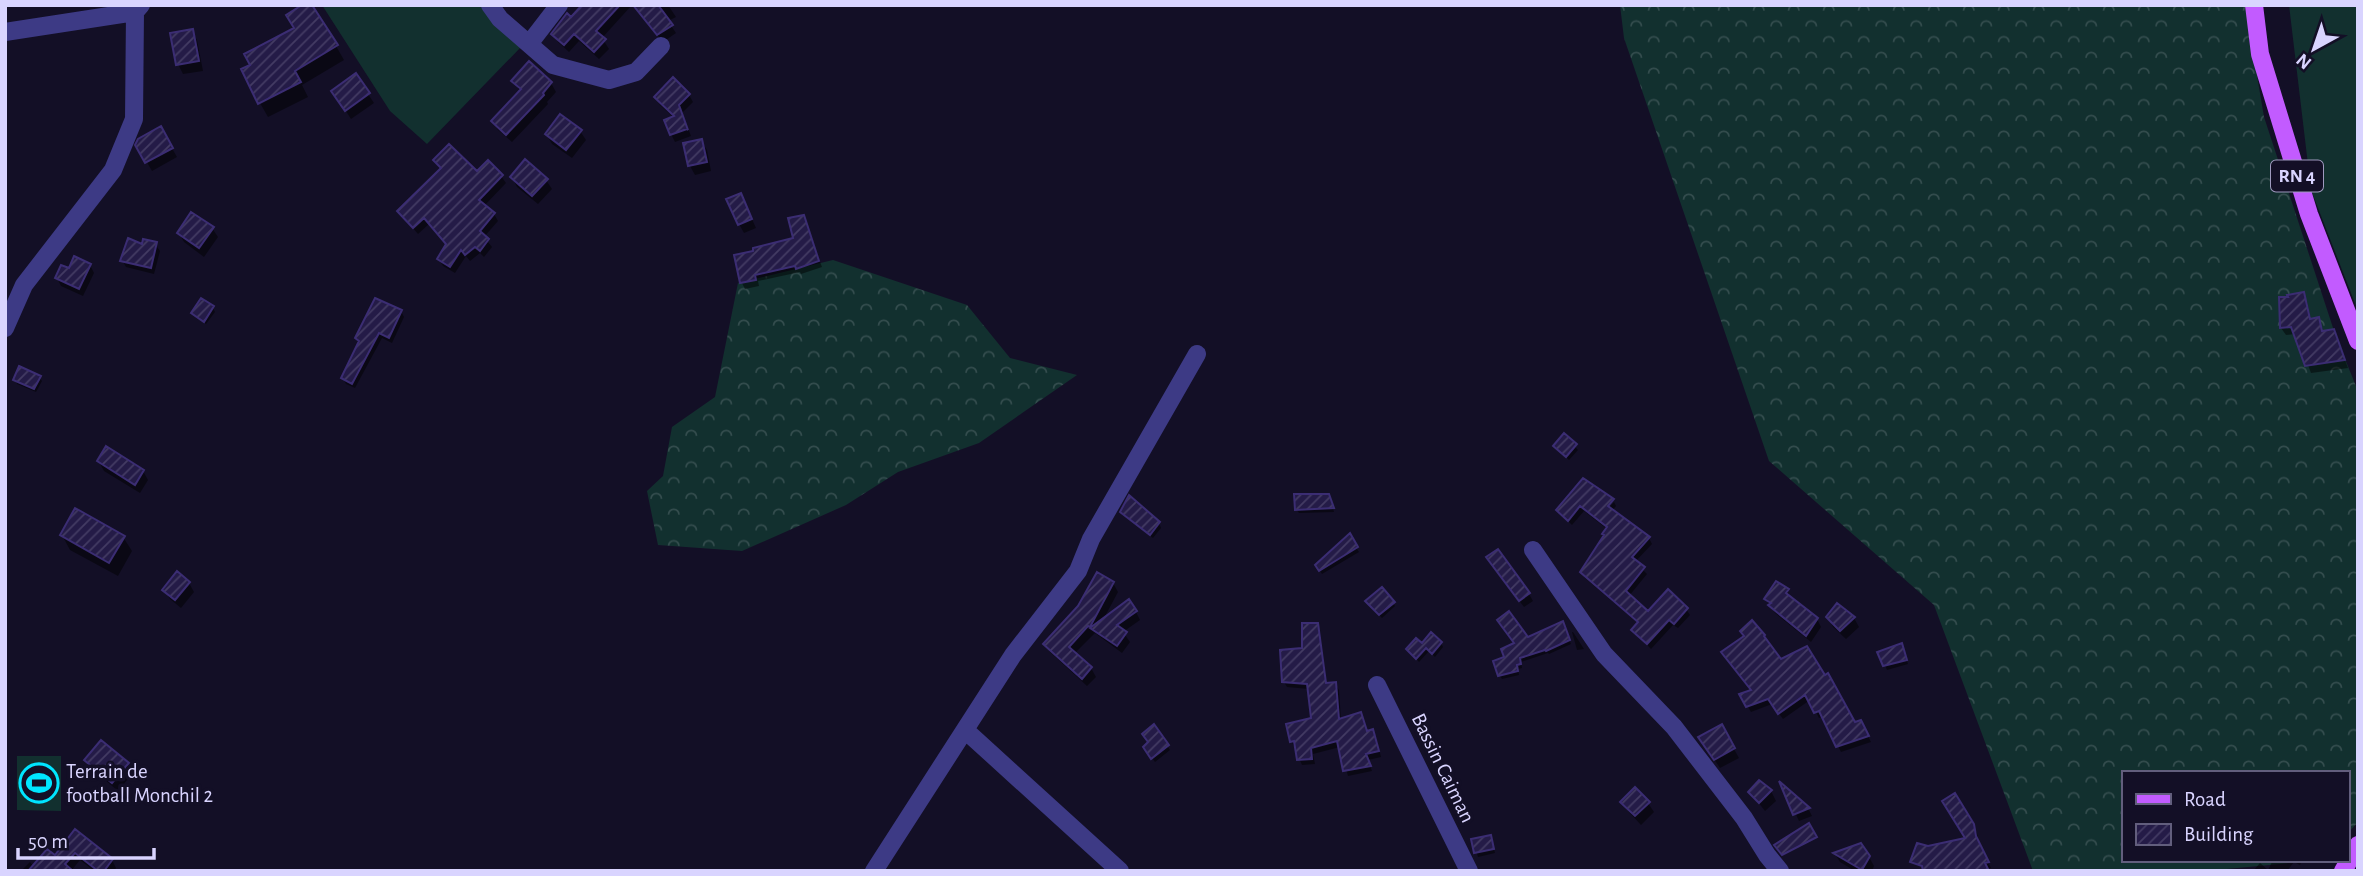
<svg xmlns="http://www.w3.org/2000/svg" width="2363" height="876" font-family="'Alegreya Sans',sans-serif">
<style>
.grass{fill:#12302f}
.forest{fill:url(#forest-crowns)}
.shadow{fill:#0007}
.building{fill:url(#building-hatch);stroke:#3b2d73;stroke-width:2}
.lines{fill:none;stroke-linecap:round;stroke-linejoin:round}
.minor{stroke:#3d3a85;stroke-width:18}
.major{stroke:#c25bff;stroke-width:18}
.labels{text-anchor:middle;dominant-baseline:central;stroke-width:7;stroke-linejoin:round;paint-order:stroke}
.shield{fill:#130f26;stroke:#9e99be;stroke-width:2}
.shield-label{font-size:19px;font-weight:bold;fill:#d9d4ff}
.street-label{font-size:21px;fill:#d9d4ff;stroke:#130f26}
.poi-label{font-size:21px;fill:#d9d4ff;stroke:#130f26;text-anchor:start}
</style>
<defs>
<pattern id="forest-crowns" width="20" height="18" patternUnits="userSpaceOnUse" patternTransform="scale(1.75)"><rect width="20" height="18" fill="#12302f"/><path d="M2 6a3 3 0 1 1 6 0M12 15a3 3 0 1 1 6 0" fill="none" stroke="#344d4e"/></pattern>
<pattern id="building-hatch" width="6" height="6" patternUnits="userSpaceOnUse" patternTransform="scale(1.75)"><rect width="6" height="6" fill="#241b47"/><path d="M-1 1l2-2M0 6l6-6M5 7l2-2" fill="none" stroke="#433b63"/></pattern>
</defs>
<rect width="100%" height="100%" fill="#130f26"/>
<!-- grass -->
<path class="grass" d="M322,5H483L521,47L427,144L390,111Z
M2289,5H2358V311L2311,190Z
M17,756H61V811L17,810Z"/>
<!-- forest -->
<path class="forest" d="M1620,5H2245L2264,117L2336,337L2358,391V822L2347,834V773H2123V860H2321L2205,871H2033L1934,605L1769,461L1624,38Z
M833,260L967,305L1010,358L1077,375L979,443L898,472L846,505L742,551L658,545L647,491L663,476L672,427L715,397L738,283Z"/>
<!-- shadow -->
<path class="shadow" d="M593,5H632L602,38L609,49L599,59L579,41L569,52L558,42L553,34Z
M633,5H668L676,17L668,21L676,33L663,42Z
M192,31L197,40L203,71L183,74L178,64Z
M336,46L344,60L302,85L308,97L268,117L260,103L252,65Z
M356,76L374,103L351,119L339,100Z
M513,81L551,83L556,92L547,102L548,104L512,142L498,130L493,122L521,92Z
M689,95L693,102L682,113L691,136L675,142L671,134L674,118L660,105L656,98Z
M161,129L177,157L152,171L137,145Z
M580,131L586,140L572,158L552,144L547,135Z
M701,141L707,150L711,171L695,175L690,166L685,145Z
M435,161L477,173L501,176L506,183L484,206L494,214L498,221L484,237L492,247L484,257L480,253L470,261L466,256L455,273L443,266L439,259L447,245L429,224L418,234L399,212L442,170Z
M512,177L546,180L552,189L538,204L517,187Z
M741,195L756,228L744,233L739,224Z
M803,217L822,267L801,274L800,272L758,281L759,286L745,289L742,283L796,240Z
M212,228L218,237L204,257L184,242L179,233Z
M155,244L160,251L154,274L126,267L122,260Z
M90,265L94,273L83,296L61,286L57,278L69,271Z
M2303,294L2307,301L2311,320L2318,319L2324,332L2337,339L2348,368L2311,373L2296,334L2286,335L2281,328L2290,299Z
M213,308L215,312L206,324L193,313Z
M401,311L404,317L392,343L382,338L355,388L346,384L343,378L360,343L357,338Z
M39,377L42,381L36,392L17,384L15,379Z
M1564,435L1578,450L1569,460L1555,446Z
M99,462L143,471L148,480L140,493L104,471Z
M1584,480L1602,512L1604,514L1614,502L1616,506L1612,511L1649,538L1652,544L1635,562L1647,574L1629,596L1648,614L1686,609L1690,615L1678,628L1673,625L1651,649L1633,630L1639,624L1585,578L1582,572L1605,536L1607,529L1584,511L1572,525L1558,511Z
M1130,498L1159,523L1161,528L1153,538L1124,516L1122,512Z
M1331,500L1334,512L1299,513L1296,509Z
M62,535L123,537L132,551L118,576L70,550Z
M1349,536L1359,552L1322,574L1317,566Z
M1492,565L1529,594L1533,601L1524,607Z
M189,583L194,592L181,608L170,599L164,590Z
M1113,583L1118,592L1102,622L1136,612L1140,620L1123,632L1130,642L1122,653L1095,633L1074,654L1091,668L1096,677L1087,686L1050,652L1045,644Z
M1787,590L1791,599L1817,619L1821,627L1811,642L1775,613L1766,599Z
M1393,603L1395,606L1382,618L1370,605Z
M1838,605L1854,618L1859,627L1846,639L1833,627L1828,617Z
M1317,624L1320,630L1327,685L1335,684L1339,690L1341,720L1360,714L1368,732L1372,731L1376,737L1381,757L1368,760L1372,771L1348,776L1340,747L1313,754L1315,764L1302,765L1292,742L1288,726L1313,720L1309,689L1287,687L1284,682Z
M1564,627L1571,644L1549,654L1548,653L1521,662L1522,668L1518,669L1519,675L1502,679L1499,675L1507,658L1527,639Z
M1572,632H1573L1584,649L1577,650Z
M1441,643L1443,647L1435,657L1429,651L1419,662L1408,649Z
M1903,650L1908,664L1887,670L1880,653Z
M1780,662L1854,724L1864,728L1871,742L1841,752L1823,716L1819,718L1810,700L1783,719L1772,704L1751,712L1741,695L1753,692Z
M1154,726L1170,750L1155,762L1147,751Z
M1721,726L1739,758L1720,768L1706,747Z
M86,760L127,764L133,773L118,791L92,769Z
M1783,787L1809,810L1812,816L1799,821Z
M1771,791L1776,801L1765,811L1750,792Z
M1954,795L1977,833L1979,845L1991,868L1986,869L1968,840Z
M1623,802L1648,803L1654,812L1641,825L1628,811Z
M76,831L112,860L116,868L114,871H94L80,860L71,871H21L30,862L34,867L55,858Z
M1473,840L1492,841L1495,853L1478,857Z
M1835,854L1869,857L1874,866L1872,871H1855L1840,862Z
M2273,860H2302L2300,865L2294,862L2287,871H2253L2260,863L2268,870Z"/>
<!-- building -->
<path class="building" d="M302,5H312L338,45L295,71L301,82L258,104L241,69L250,65L244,54L294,28L286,15Z
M582,5H620L596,31L606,39L594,52L574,34L564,45L551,34L567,13L571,17Z
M633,5H658L673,25L657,35Z
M193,29L199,61L176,65L170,33Z
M529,61L552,82L543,93L544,95L506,135L491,121L521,89L511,81Z
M356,73L370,93L345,111L331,91Z
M673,77L690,94L679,105L688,130L687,129L670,135L664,120L674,116L654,97Z
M560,114L582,130L566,150L545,134Z
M161,126L173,148L145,163L135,145L138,139Z
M702,139L707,162L688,166L683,143Z
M449,144L477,171L488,160L503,175L479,200L495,213L480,231L489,239L480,251L475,247L465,255L461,250L450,267L437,259L446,244L424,218L413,228L397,211L441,168L433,160Z
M525,159L548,179L532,196L510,177Z
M741,193L752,219L738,225L726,199Z
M191,212L214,227L199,248L177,233Z
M804,215L819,261L796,269L795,266L755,275L756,280L740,283L734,255L753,251V248L793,238L788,218Z
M128,238L142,244L143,239L157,242L151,268L120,261Z
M74,256L91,264L79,289L55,278L61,265L69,268Z
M2304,292L2310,319L2319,317L2322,331L2334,329L2345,360L2305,366L2291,327L2280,328L2279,297H2288L2287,295Z
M201,298L214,306L204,322L191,313Z
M375,298L402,310L389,338L379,333L352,384L341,378L359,341L355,338Z
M19,366L41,376L34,389L13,380Z
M1564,433L1577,444L1566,457L1553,446Z
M106,446L144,470L135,485L97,461Z
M1583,478L1614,499L1608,506L1650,537L1632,557L1645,567L1626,591L1648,611L1668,589L1688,608L1674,624L1669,620L1647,644L1631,630L1638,622L1580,572L1604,535L1602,534L1607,527L1580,506L1568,521L1556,510Z
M1294,494H1329L1334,508L1295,510Z
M1129,495L1160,522L1150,535L1120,512Z
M75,508L125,536L109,563L60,535Z
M1350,533L1358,547L1319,571L1315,565Z
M1498,549L1530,593L1519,601L1486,557Z
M177,571L190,582L175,600L162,590Z
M1097,572L1114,582L1090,627L1088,626L1069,647L1092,667L1082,679L1043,644L1078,606Z
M1776,581L1789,589L1786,593L1818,618L1806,636L1768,605L1771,603L1764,599Z
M1382,587L1395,602L1379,615L1365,601Z
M1129,599L1137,611L1117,625L1127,632L1117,646L1090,628Z
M1837,603L1855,617L1840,631L1826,617Z
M1509,611L1528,637L1563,621L1570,640L1546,651L1545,650L1520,658L1521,664L1517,665L1518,671L1498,676L1493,661L1504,657L1501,649L1514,643L1497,620Z
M1752,620L1765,635L1764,636L1781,659L1807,646L1825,675L1828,673L1855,722L1861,720L1869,736L1836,747L1819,711L1814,713L1805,695L1778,714L1768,699L1746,707L1739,694L1751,690L1721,652L1744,636L1740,631Z
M1302,623H1318L1326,683L1336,682L1339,719L1361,712L1367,731L1373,729L1379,751L1366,754L1371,766L1343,771L1337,741L1311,748L1312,759L1297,760L1294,741L1290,742L1286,724L1311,718L1307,684L1282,682L1280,650L1302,648Z
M1431,632L1442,642L1432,654L1426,648L1416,659L1406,649L1416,638L1422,643Z
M1902,643L1907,660L1883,666L1877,652Z
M1154,724L1169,745L1151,759L1143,747L1148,742L1142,734Z
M1722,724L1735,748L1714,760L1698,737Z
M101,740L129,763L112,783L84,760Z
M1759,780L1772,790L1759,803L1748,792Z
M1779,781L1810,808L1793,815Z
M1635,787L1650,802L1635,816L1620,802Z
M1955,793L1974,824L1976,836L1989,862L1985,863L1989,871H1923L1922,866L1910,862L1917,843L1928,846L1965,838L1942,801Z
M1809,823L1817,837L1782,855L1774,845Z
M75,829L113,859L104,871H98L75,853L65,864L73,871H28L47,849L55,855Z
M1491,835L1494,849L1474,853L1471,839Z
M1861,843L1870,856L1862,870L1833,853Z"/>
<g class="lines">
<!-- minor -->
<path class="minor" d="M490,5L500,19L553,65L609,80L636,72L661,46
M5,32L135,12
M529,44L559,5
M5,328L24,285L113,170L134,119L135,12L141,5
M1533,550L1604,654L1674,727L1744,818L1767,855L1780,871
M1377,685L1469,871
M965,730L1120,871
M874,871L1013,655L1078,571L1091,539L1197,354"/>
<!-- major -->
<path class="major" d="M2254,5L2260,54L2309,214L2358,341
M2343,871L2358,845"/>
</g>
<!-- icons -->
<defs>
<g id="stadium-ring" transform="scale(2.0125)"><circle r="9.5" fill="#130f26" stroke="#00e5ff" stroke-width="1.5"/><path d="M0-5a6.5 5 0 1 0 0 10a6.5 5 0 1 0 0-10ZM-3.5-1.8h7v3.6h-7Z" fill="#00e5ff"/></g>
</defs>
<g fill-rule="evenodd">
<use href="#stadium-ring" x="39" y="783"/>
</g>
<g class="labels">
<!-- shield labels -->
<rect class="shield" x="2271" y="160.5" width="52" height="31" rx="5"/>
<g class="shield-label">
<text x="2297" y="176">RN 4</text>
</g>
<!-- street labels -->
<g class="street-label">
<text transform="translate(1443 768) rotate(64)">Bassin Caiman</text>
</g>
<!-- poi labels -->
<g class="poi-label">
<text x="66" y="771">Terrain de<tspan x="66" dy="24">football Monchil 2</tspan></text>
</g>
</g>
<!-- border -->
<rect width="2363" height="876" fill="none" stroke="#d9d4ff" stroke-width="14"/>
<!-- legend -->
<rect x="2122" y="771" width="228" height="91" fill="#130f26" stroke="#625e7d" stroke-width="2"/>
<rect x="2136" y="794" width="35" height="10" fill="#c25bff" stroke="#625e7d" stroke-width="2"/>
<text x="2184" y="806" font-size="21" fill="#d9d4ff">Road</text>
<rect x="2136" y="824" width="35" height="21" fill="url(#building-hatch)" stroke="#625e7d" stroke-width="2"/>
<text x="2184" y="841" font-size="21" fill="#d9d4ff">Building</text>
<!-- north arrow -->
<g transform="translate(2314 49) rotate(220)" stroke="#130f26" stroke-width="5" paint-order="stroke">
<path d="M0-5L12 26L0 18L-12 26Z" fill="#d9d4ff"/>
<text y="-10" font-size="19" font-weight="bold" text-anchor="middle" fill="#d9d4ff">N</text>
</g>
<!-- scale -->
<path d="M18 848v10h136v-10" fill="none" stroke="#d9d4ff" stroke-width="3.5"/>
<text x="28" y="848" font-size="21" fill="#d9d4ff" stroke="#130f26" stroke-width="5" paint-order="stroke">50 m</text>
</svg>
